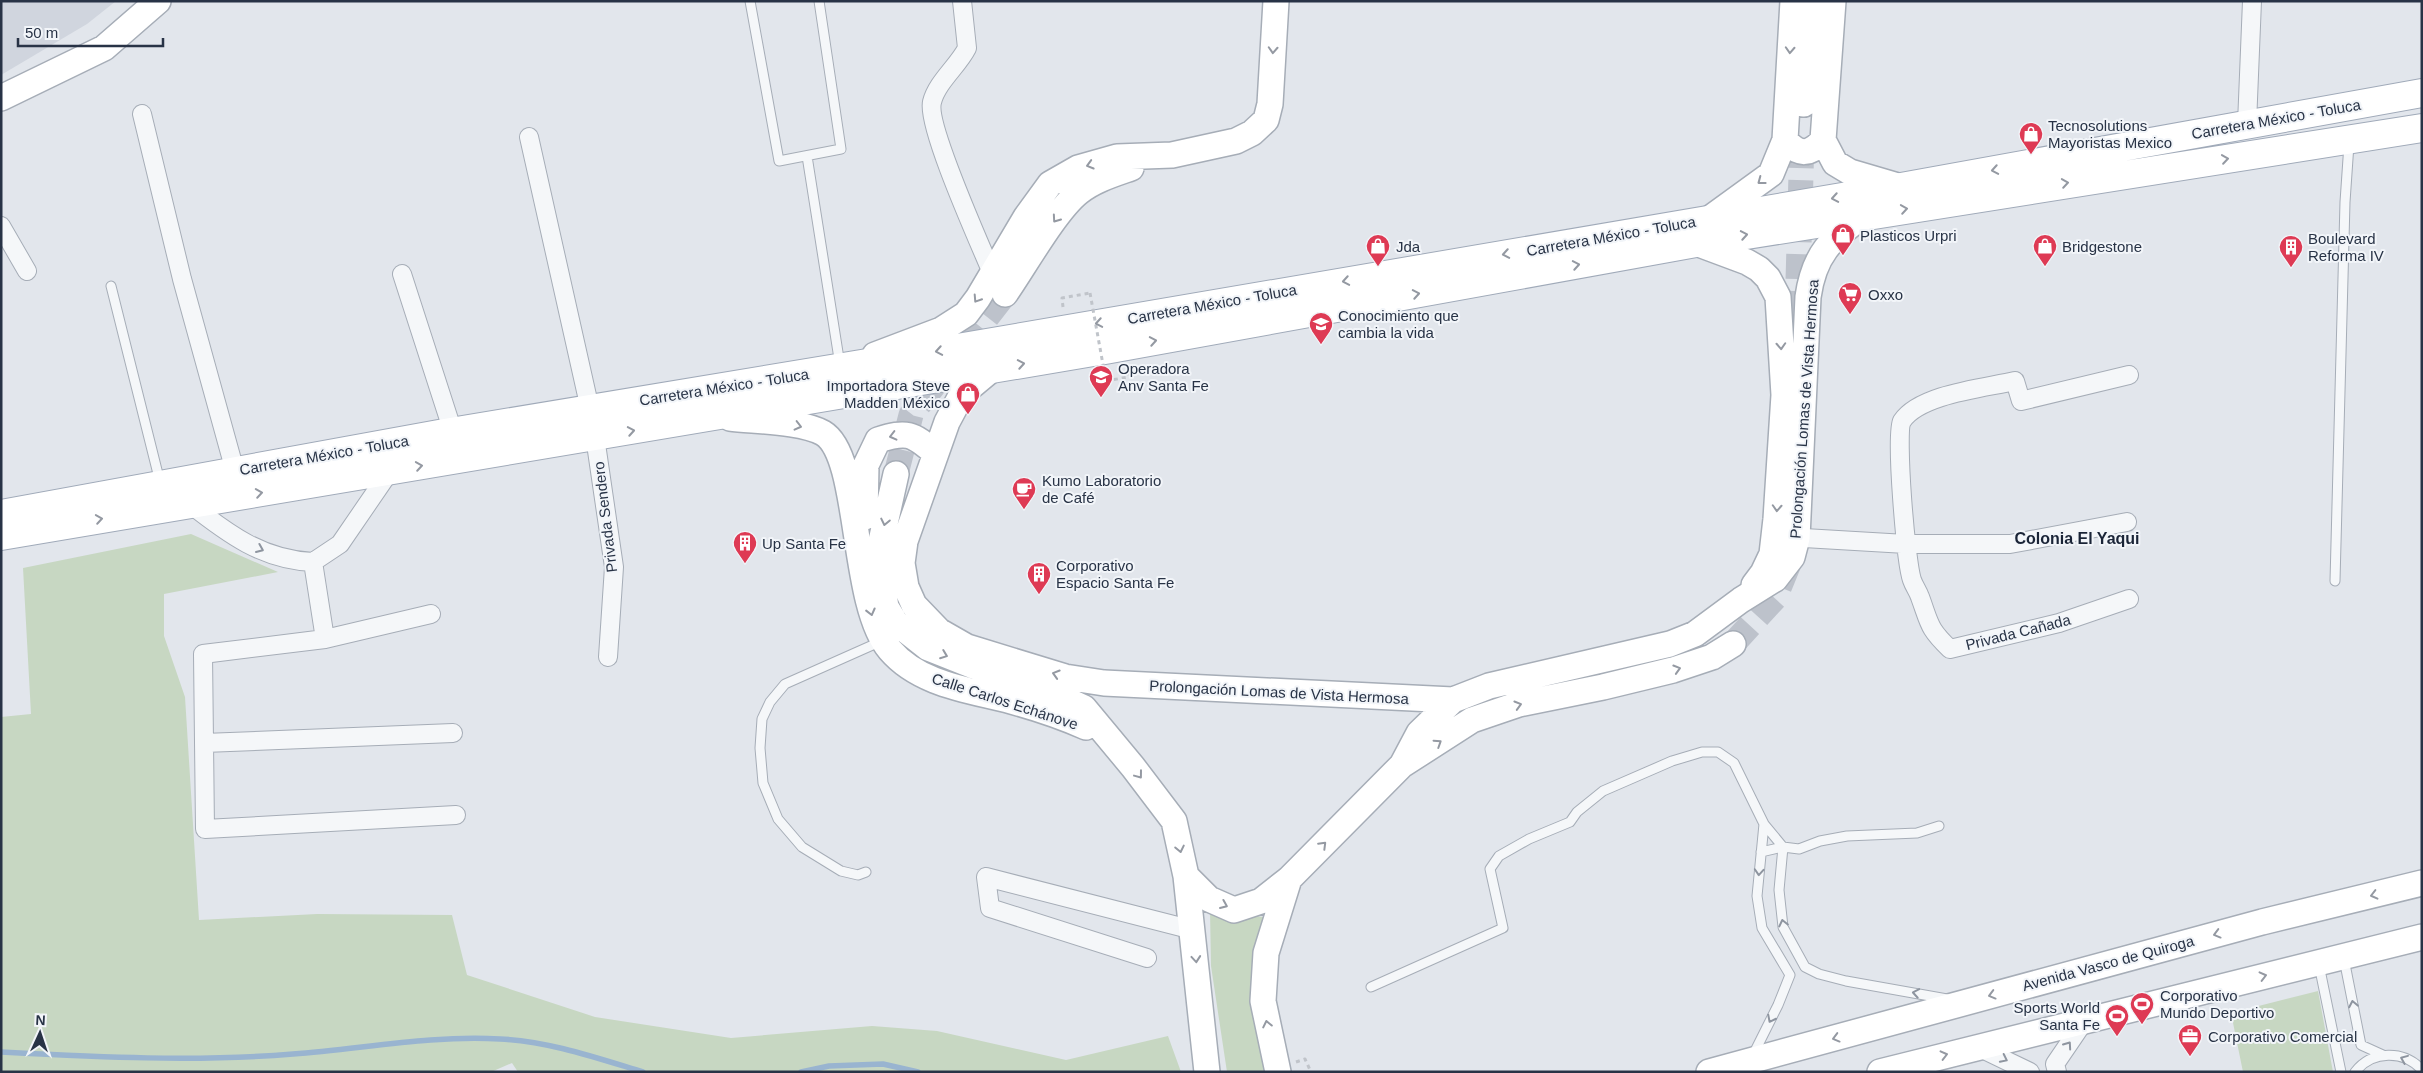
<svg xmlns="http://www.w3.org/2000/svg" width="2423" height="1073" font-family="Helvetica,sans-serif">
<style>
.built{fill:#d0d5de}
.green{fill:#c7d7c2}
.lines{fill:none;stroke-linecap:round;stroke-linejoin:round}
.stream{stroke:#99b4d0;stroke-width:5.5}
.secondary-tunnel{stroke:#bdc2cb;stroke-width:25;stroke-dasharray:25 12;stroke-linecap:butt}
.lane-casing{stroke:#a6adb7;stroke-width:11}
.street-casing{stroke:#a6adb7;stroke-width:20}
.secondary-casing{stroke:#a6adb7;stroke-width:28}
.primary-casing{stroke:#a0aab9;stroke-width:30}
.path{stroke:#c0c4ca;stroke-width:3;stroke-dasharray:4 4;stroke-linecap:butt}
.lane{stroke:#f5f7f9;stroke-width:9}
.street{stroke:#f5f7f9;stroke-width:18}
.secondary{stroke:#fff;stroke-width:25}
.primary{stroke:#fff;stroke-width:28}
.path-bridge{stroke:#c0c4ca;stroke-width:3;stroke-dasharray:4 4;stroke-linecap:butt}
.oneway{stroke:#9499a2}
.oneway2{stroke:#8e95a0}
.labels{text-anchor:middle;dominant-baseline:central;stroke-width:4;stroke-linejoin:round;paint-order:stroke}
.street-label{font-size:15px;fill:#283346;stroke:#f2f5f9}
.poi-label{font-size:15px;fill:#283346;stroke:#f2f5f9;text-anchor:start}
.neighbourhood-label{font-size:16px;font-weight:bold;fill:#1a2437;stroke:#f2f5f9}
</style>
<rect width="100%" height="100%" fill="#e2e6ec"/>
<!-- built -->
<path class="built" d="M1,1H116L87,24L1,75Z"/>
<!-- green -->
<path class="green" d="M191,534L278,572L164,594V636L185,697L199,920L317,914L452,915L467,975L595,1017L731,1038L872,1026L937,1031L1066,1060L1168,1036L1181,1072H518L512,1063L491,1072H1V717L31,714L23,568Z
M1210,910L1263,917L1270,1072H1227L1211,966Z
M2318,991L2333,1072H2243L2231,1013Z"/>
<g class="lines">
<!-- stream -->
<path class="stream" d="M1,1052C98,1057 196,1062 293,1054C362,1049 430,1035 500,1039C548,1041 597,1058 643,1072
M801,1072L829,1066L883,1064L918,1072"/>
<!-- secondary-tunnel -->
<path class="secondary-tunnel" d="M1797,316L1802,139
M896,474L911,415L1005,294
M1733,644L1775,598L1790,561"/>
<!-- lane casing -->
<g class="lane-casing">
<path id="lane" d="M750,1L779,161L841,149L819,1
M807,156L840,365
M111,286L160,482
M2335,581L2345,202L2349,144
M1761,852L1783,847L1799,849L1820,841L1847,836L1917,833L1939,826
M866,872L858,875L841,871L802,847L778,819L763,783L760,748L762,719L770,702L785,684L884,640
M2344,959L2361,1045L2383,1055
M2319,965L2341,1072
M1371,987L1503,928L1490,869L1499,856L1529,839L1570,822L1577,812L1603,791L1672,761L1702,752H1718L1734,763L1764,824L1783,847L1779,890L1783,927L1805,967L1819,974L1846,981L1947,999
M1752,1057L1778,1005L1790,975L1762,928L1757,896L1764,824
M2355,1072C2372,1050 2404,1050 2422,1070"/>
</g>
<!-- street casing -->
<g class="street-casing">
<path id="street" d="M962,1L967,48C958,66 937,82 932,102C926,125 980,244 992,273
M142,114L182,279L235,471
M2247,124L2252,1
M529,137L590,409
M1,226L27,271
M402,274L453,432
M595,437L614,567L608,657
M190,504C228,534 263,560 313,562L340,544L390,471
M1787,537L1906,544H2010L2127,522
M313,562L325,639
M2129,599L2059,623L1950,649C1928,628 1930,624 1920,597C1918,591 1914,586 1912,580C1906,563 1895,433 1902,421C1920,394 1985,388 2015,381L2021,401L2129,375
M431,614L325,639L203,654L205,829L456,815
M204,743L453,733
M1147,958L990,908L986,877L1193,930
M1978,1047L2030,1072
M2057,1072L2055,1064L2085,1020"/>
</g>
<!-- secondary casing -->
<g class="secondary-casing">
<path id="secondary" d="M1833,1L1823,140L1835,163L1850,172L1901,187
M1,98L104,48L158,1
M1804,104L1812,1
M1785,140C1799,156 1810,155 1823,140
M1709,219L1771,174L1785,140L1793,1
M1696,243L1747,262L1759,269L1768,278L1778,297L1784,395L1776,519L1772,554L1763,573L1754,585
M1005,294C1024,267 1055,211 1079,192C1094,180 1114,174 1131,168
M875,355L941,330L966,314L978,298L1026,217L1050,184L1078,168L1117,157L1172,155L1236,141L1252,133L1266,120L1270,104L1276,1
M992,369L962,394L947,422L905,541L902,563L906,587L914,605L939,631L967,647L1065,677L1104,683L1453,700
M730,418C754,421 802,421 823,433C862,456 850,603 890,650C920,685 970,690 1011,701C1037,708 1061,716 1086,727
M896,474L882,537L881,576L886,607L895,622L928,648L986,671L1040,688L1084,708L1133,767L1174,821L1186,876L1207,1072
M865,517L866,465L878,440C907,431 912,433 935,453
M1402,765L1472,720L1519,704L1603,687L1673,670L1712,657L1733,644
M1186,876L1209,899L1234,910L1261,901L1289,879L1402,765L1419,733L1453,700L1489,686L1670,644L1695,634L1741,600L1775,579L1792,557L1797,538L1808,297C1814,254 1831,239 1864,215
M1278,1072L1263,1001L1266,953L1289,879
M1709,1072L2262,922L2422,883
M1880,1072L2422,937"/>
</g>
<!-- primary casing -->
<g class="primary-casing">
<path id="primary" d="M1,514L439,434L934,352L1901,187L2422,93
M1,536L1105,350L1696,243L2422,128"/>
</g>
<!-- path -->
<path class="path" d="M1063,307L1062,298L1090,293
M1106,381L1128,377L1127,369
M1296,1062L1305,1059L1311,1072"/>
<!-- lane -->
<use href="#lane" class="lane"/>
<!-- street -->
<use href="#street" class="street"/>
<!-- secondary -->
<use href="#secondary" class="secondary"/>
<!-- primary -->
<use href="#primary" class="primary"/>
<!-- path-bridge -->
<path class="path-bridge" d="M1090,293L1106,381"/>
</g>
<!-- one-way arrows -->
<defs><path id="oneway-chevron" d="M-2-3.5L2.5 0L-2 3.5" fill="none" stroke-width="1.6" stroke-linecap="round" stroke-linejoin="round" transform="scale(1.25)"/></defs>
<g class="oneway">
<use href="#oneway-chevron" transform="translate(1273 50) rotate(93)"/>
<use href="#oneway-chevron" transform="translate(1790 50) rotate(93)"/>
<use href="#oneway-chevron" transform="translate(2225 159) rotate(-8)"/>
<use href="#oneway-chevron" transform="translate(1090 165) rotate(164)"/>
<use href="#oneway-chevron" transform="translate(1995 170) rotate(170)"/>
<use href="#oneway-chevron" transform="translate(1761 181) rotate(143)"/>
<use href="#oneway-chevron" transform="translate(2065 183) rotate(-9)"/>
<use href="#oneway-chevron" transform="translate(1835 198) rotate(170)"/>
<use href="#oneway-chevron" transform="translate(1904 209) rotate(-9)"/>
<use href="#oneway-chevron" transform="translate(1056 219) rotate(125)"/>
<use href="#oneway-chevron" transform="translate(1744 235) rotate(-10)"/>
<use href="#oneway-chevron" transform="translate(1506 254) rotate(170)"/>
<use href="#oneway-chevron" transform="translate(1576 265) rotate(-10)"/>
<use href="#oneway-chevron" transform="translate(1346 281) rotate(170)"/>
<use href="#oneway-chevron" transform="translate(1416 294) rotate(-10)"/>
<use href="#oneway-chevron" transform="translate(977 299) rotate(123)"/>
<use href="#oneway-chevron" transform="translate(1099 323) rotate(170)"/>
<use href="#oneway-chevron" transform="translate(1153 341) rotate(-10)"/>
<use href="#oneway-chevron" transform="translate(1781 346) rotate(87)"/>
<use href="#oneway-chevron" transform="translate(939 351) rotate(170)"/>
<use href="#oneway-chevron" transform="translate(1021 364) rotate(-10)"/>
<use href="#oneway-chevron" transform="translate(798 426) rotate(14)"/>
<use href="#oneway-chevron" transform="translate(631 431) rotate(-10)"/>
<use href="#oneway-chevron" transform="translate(893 436) rotate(166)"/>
<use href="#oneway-chevron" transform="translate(419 466) rotate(-9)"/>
<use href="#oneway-chevron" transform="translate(259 493) rotate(-9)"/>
<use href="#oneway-chevron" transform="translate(1777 508) rotate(93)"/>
<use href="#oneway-chevron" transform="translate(99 519) rotate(-9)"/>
<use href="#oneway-chevron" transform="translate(885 522) rotate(102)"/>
<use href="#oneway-chevron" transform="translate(871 612) rotate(76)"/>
<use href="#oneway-chevron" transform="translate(944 655) rotate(21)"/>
<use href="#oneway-chevron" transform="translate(1677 669) rotate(-17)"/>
<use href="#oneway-chevron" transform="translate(1056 674) rotate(-163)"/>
<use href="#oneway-chevron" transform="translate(1518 705) rotate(-16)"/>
<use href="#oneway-chevron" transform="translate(1438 743) rotate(-33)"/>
<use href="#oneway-chevron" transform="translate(1139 775) rotate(53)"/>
<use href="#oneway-chevron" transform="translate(1323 845) rotate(-45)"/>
<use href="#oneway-chevron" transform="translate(1180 849) rotate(78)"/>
<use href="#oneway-chevron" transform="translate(2374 895) rotate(166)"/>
<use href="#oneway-chevron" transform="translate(1224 905) rotate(23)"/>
<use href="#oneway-chevron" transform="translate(2217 934) rotate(165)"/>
<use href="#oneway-chevron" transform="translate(1196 959) rotate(85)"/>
<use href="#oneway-chevron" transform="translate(2263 976) rotate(-14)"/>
<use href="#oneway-chevron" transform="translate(1992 995) rotate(165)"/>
<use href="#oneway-chevron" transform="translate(1267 1024) rotate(-102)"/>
<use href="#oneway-chevron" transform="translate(1836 1038) rotate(165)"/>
<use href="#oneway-chevron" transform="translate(1944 1055) rotate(-14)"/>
</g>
<g class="oneway2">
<use href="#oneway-chevron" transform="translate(260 549) rotate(23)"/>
<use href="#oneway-chevron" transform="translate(1759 872) rotate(94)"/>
<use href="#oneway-chevron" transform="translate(1783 923) rotate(-103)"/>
<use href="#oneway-chevron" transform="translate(1916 993) rotate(-170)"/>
<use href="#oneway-chevron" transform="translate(2353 1004) rotate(-101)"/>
<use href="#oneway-chevron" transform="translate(1771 1019) rotate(117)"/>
<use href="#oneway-chevron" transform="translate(2068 1045) rotate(-55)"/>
<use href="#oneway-chevron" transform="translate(2004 1059) rotate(26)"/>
<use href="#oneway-chevron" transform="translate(2404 1059) rotate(-158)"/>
</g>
<!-- icons -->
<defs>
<g id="shop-pin" transform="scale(1.25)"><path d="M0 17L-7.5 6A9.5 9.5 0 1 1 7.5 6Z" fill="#de3a54" stroke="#f2f5f9"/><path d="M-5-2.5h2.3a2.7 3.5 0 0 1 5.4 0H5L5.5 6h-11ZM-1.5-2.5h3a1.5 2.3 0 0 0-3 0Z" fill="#fff"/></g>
<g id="building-pin" transform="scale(1.25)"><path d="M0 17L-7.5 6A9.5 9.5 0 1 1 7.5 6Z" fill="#de3a54" stroke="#f2f5f9"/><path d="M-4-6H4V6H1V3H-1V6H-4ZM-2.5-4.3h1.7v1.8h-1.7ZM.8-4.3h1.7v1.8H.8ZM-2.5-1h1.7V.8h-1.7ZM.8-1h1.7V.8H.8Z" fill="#fff"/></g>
<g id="supermarket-pin" transform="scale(1.25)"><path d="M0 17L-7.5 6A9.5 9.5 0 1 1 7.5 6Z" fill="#de3a54" stroke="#f2f5f9"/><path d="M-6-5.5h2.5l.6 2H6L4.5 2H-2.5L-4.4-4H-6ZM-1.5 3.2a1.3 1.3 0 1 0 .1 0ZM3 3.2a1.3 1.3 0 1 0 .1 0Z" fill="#fff"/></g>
<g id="school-pin" transform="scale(1.25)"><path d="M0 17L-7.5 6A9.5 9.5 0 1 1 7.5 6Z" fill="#de3a54" stroke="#f2f5f9"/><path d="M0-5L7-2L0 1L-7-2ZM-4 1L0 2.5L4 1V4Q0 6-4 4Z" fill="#fff"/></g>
<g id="cafe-pin" transform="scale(1.25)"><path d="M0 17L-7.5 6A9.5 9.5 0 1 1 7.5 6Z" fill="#de3a54" stroke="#f2f5f9"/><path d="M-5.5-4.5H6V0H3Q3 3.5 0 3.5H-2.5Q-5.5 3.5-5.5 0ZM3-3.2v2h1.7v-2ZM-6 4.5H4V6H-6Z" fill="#fff"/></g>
<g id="stadium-pin" transform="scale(1.25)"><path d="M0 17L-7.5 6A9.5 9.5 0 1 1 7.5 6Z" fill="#de3a54" stroke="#f2f5f9"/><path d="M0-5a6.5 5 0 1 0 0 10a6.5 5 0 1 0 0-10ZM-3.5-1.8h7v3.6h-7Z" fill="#fff"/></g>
<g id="office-pin" transform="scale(1.25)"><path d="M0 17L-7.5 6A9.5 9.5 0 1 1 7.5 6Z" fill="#de3a54" stroke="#f2f5f9"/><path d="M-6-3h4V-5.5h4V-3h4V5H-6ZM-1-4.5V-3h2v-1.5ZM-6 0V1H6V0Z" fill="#fff"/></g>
</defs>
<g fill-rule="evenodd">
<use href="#shop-pin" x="2031" y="134"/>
<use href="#shop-pin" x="1843" y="235"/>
<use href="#shop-pin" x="1378" y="246"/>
<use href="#shop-pin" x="2045" y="246"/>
<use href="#building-pin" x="2291" y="247"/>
<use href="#supermarket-pin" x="1850" y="294"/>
<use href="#school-pin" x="1321" y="324"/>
<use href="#school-pin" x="1101" y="377"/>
<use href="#shop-pin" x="968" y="394"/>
<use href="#cafe-pin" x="1024" y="489"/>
<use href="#building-pin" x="745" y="543"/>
<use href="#building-pin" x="1039" y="574"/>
<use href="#stadium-pin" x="2142" y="1004"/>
<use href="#stadium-pin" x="2117" y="1016"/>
<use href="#office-pin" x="2190" y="1036"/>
</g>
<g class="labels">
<!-- street labels -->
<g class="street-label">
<text transform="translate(2276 119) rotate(-10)">Carretera México - Toluca</text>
<text transform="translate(1611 236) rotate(-10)">Carretera México - Toluca</text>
<text transform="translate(1212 304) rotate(-10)">Carretera México - Toluca</text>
<text transform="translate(724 387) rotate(-9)">Carretera México - Toluca</text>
<text transform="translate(1804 409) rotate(-86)">Prolongación Lomas de Vista Hermosa</text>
<text transform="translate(324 455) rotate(-10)">Carretera México - Toluca</text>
<text transform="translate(605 517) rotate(-97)">Privada Sendero</text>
<text transform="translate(2018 632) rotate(-14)">Privada Cañada</text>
<text transform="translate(1279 692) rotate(3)">Prolongación Lomas de Vista Hermosa</text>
<text transform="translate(1005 701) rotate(18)">Calle Carlos Echánove</text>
<text transform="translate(2108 963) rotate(-15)">Avenida Vasco de Quiroga</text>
</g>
<!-- poi labels -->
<g class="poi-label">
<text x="2048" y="125">Tecnosolutions<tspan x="2048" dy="17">Mayoristas Mexico</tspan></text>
<text x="1860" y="235">Plasticos Urpri</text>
<text x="2308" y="238">Boulevard<tspan x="2308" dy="17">Reforma IV</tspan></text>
<text x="1396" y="246">Jda</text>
<text x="2062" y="246">Bridgestone</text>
<text x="1868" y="294">Oxxo</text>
<text x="1338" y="315">Conocimiento que<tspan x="1338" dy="17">cambia la vida</tspan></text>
<text x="1118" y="368">Operadora<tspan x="1118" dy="17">Anv Santa Fe</tspan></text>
<text x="950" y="385" text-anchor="end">Importadora Steve<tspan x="950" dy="17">Madden México</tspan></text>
<text x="1042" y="480">Kumo Laboratorio<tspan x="1042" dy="17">de Café</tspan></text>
<text x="762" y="543">Up Santa Fe</text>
<text x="1056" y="565">Corporativo<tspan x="1056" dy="17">Espacio Santa Fe</tspan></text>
<text x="2160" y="995">Corporativo<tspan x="2160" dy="17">Mundo Deportivo</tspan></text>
<text x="2100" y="1007" text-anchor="end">Sports World<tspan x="2100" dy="17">Santa Fe</tspan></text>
<text x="2208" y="1036">Corporativo Comercial</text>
</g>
<!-- neighbourhood labels -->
<g class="neighbourhood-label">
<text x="2077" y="538">Colonia El Yaqui</text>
</g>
</g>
<!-- border -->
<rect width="2423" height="1073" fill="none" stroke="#283346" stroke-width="5"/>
<!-- north arrow -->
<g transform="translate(40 1033) rotate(3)" stroke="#f2f5f9" stroke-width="4" paint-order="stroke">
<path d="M0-4L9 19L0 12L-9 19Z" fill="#283346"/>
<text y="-8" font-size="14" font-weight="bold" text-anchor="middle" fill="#283346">N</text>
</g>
<!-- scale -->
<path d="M18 38v8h145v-8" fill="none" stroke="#283346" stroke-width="2.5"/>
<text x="25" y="38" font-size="15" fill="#283346" stroke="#f2f5f9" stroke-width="4" paint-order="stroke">50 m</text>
</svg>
